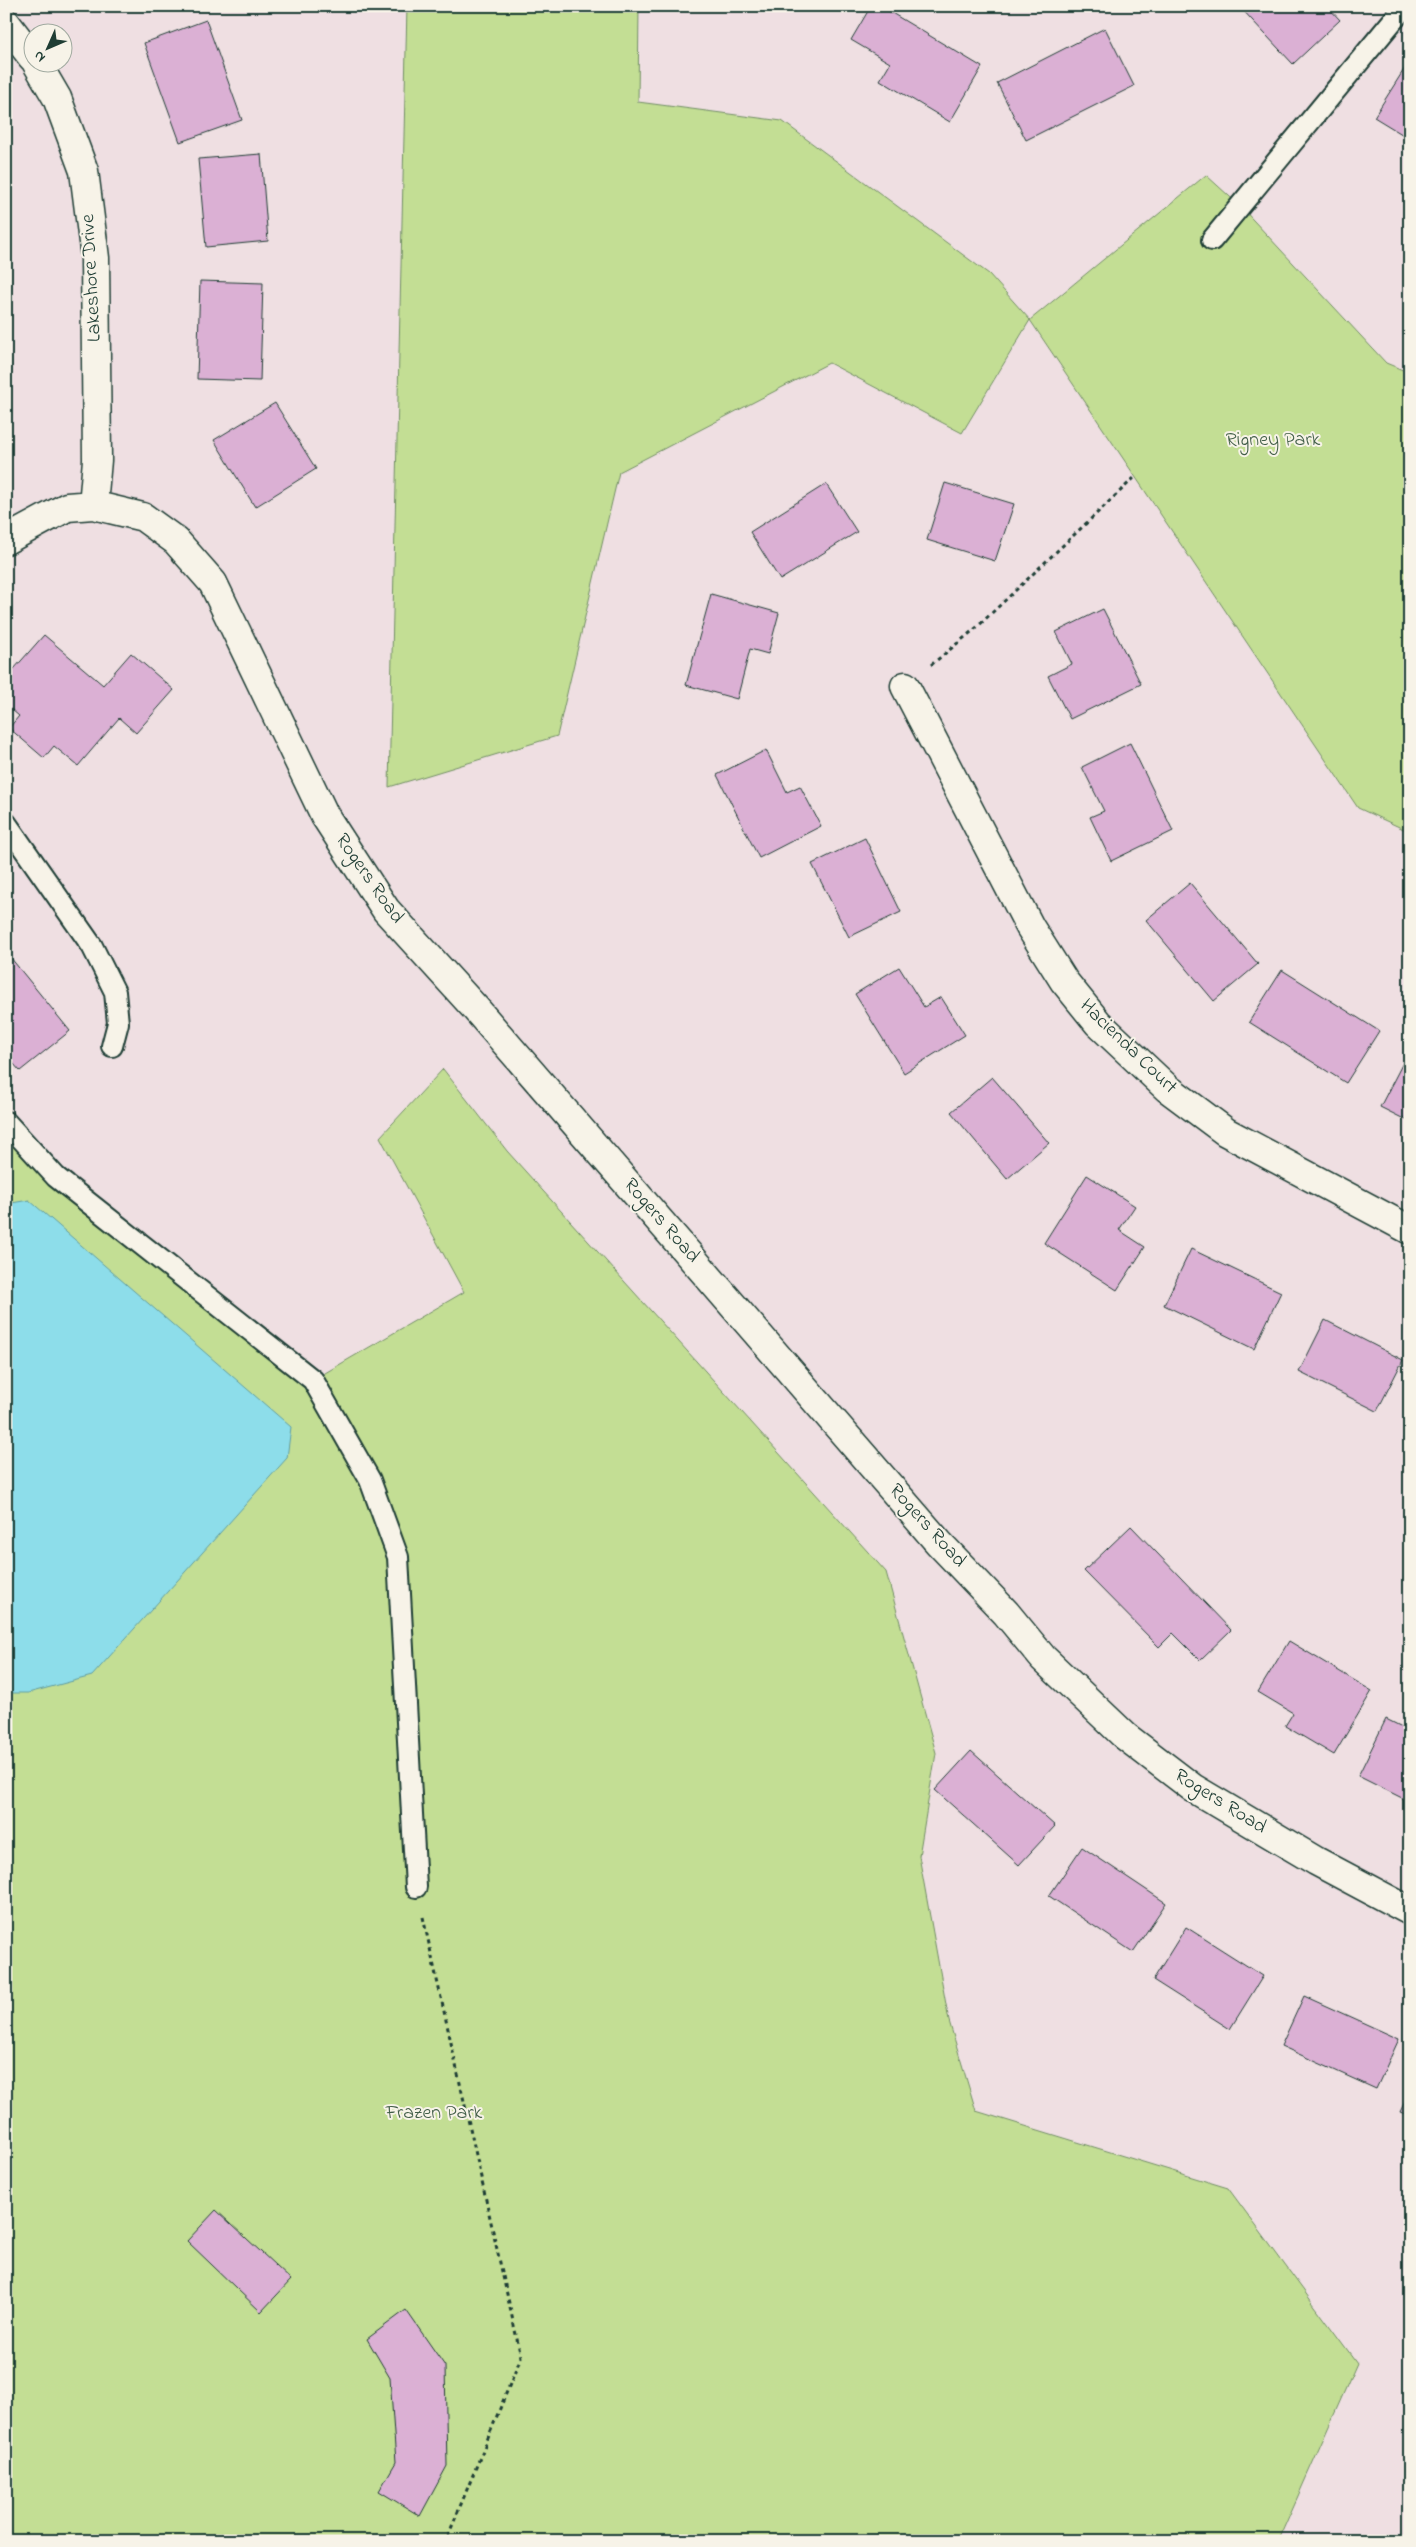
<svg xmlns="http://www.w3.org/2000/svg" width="1416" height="2547" font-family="'Indie Flower',sans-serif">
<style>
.green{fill:#c3de94;stroke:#718e64}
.water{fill:#8dddea;stroke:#619da1}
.building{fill:#dbb0d4;stroke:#1f3d34}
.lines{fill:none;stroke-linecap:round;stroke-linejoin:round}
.lane-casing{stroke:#1f3d34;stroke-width:24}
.street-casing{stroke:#1f3d34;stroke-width:31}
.path{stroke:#1f3d34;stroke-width:3;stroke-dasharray:4 4;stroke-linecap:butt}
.lane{stroke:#f7f3e8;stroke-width:20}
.street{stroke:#f7f3e8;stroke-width:28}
.labels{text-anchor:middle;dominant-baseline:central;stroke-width:4;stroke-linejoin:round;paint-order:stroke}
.street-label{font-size:20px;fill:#1f3d34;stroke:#f7f3e8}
.park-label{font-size:20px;fill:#405d47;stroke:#f7f3e8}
</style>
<rect width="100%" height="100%" fill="#efdfe2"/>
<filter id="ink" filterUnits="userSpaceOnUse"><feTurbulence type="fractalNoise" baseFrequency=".02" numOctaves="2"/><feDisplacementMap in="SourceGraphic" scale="10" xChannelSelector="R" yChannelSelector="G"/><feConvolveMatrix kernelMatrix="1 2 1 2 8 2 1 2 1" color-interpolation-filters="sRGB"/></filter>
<g filter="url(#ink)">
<!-- green -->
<path class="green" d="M407,6H639L638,102L782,121L989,274L1030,320L1206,175L1240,206L1386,363L1410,373V832L1358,808L1030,320L962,433L829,363L619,472L557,736L389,787Z
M443,1069L507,1151L886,1572L936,1753L919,1856L949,2021L976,2111L1228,2188L1357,2363L1278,2541H6V1122L57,1177L313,1380L464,1292L380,1137Z"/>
<!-- water -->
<path class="water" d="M29,1200L291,1427L287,1458L92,1676L28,1693H6V1204Z"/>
<!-- building -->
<path class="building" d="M871,6H880L982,67L950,122L880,80L890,63L851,40Z
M1239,6H1327L1340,20L1293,64Z
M206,20L242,120L180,142L144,43Z
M1105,28L1134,86L1026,140L997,83Z
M1410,60V139L1374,117Z
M261,154L268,241L206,247L198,159Z
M200,281L263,283L260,381L197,379Z
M275,403L316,469L255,507L214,440Z
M945,483L1014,504L995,561L927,540Z
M826,484L857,532L780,580L750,532Z
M711,594L779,613L768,654L750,649L737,699L686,685Z
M1103,609L1141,684L1070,719L1048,676L1072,664L1056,632Z
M44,635L103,685L131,653L174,690L136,733L119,718L78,766L54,746L44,758L9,728L19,716L6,705V678Z
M1130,743L1173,831L1111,861L1090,817L1104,811L1082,767Z
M766,750L787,792L800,786L821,826L759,858L717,775Z
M865,838L901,912L849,937L812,864Z
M1190,883L1258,964L1214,1001L1146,920Z
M6,952L70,1031L20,1071L6,1055Z
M899,967L924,1007L941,997L965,1035L904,1073L855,994Z
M1282,970L1379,1031L1346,1083L1249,1022Z
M1410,1049V1122L1380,1107Z
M992,1077L1049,1143L1007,1179L951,1112Z
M1087,1175L1135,1206L1119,1230L1145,1247L1117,1290L1044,1243Z
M1191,1249L1281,1292L1254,1349L1164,1305Z
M1325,1320L1403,1360L1377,1411L1299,1372Z
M1410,1425V1443L1403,1439Z
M1131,1526L1231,1630L1200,1660L1173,1633L1159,1647L1084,1571Z
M1289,1641L1372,1691L1334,1755L1285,1726L1293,1713L1258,1692Z
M1386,1719L1410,1731V1802L1358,1776Z
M971,1751L1055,1826L1019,1865L935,1790Z
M1082,1847L1166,1903L1133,1952L1049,1896Z
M1186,1927L1263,1976L1230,2029L1153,1980Z
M1304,1996L1399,2039L1376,2089L1281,2046Z
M1410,2091V2116L1400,2112Z
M216,2210L291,2280L261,2312L187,2241Z
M406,2310L445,2366L447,2466L420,2516L379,2491L396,2462L390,2378L367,2339Z"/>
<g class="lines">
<!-- lane casing -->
<g class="lane-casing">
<path id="lane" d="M1212,240L1405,6
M6,823L92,946L115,992L118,1023L112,1046
M6,1122L56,1177L313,1380L370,1480L398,1557L416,1887"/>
</g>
<!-- street casing -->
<g class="street-casing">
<path id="street" d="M6,23L32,57
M36,62L57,98L84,171L95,258L97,460L93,505
M6,540L67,507L93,505L143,517L176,541L213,583L325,816L386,910L476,1009L939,1543L1006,1613L1043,1658L1125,1736L1193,1788L1316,1861L1410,1911
M905,686L1030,927L1064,981L1098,1023L1167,1088L1226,1132L1410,1230"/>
</g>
<!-- path -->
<path class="path" d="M931,665L976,628L1135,477
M423,1917L521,2357L446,2541"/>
<!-- lane -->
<use href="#lane" class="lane"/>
<!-- street -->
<use href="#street" class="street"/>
</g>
</g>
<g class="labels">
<!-- street labels -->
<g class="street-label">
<text transform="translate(92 278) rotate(-93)">Lakeshore Drive</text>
<text transform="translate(369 879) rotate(55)">Rogers Road</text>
<text transform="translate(1128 1047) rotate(44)">Hacienda Court</text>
<text transform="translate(661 1221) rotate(49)">Rogers Road</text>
<text transform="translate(927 1526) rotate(48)">Rogers Road</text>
<text transform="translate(1220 1802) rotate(32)">Rogers Road</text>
</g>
<!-- park labels -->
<g class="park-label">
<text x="1273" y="440">Rigney Park</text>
<text x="434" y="2113">Frazen Park</text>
</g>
</g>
<!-- margin -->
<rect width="1416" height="2547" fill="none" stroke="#f7f3e8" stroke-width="25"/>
<rect x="12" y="12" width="1391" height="2522" fill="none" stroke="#1f3d34" stroke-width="2" filter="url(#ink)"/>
<!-- north arrow -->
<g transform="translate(48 48) rotate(225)"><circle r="24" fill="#f7f3e8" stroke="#a1aaa0"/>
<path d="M0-4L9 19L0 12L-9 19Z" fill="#1f3d34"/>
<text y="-8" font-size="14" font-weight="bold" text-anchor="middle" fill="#1f3d34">N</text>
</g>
</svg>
